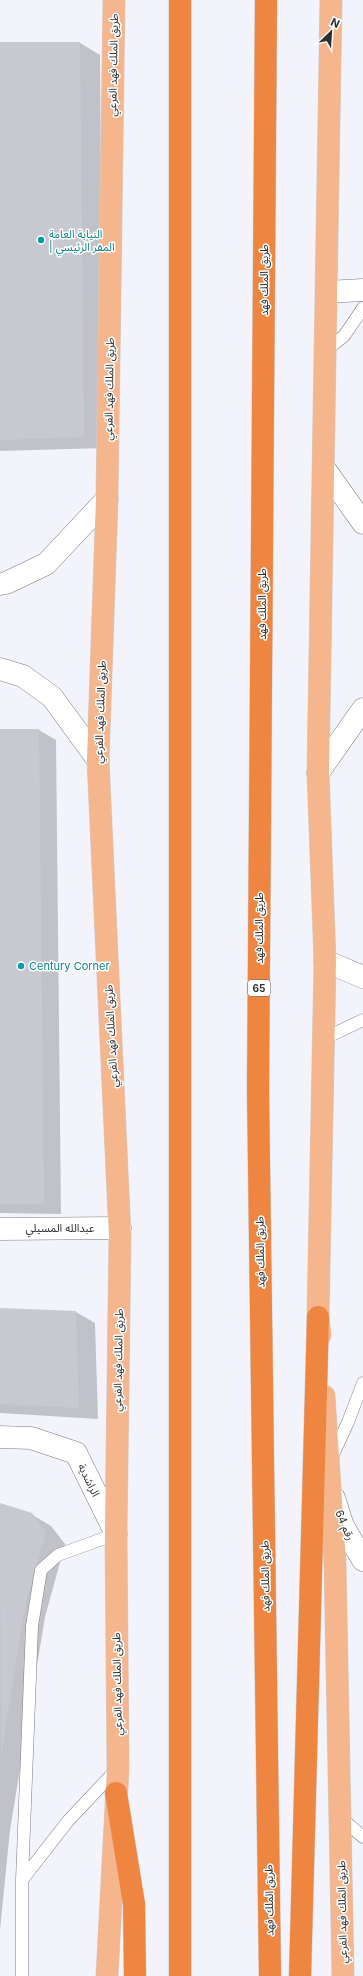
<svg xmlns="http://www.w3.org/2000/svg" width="363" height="1976" font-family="Inter,'Noto Sans Arabic',sans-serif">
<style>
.shadow{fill:#0003}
.building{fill:#c8c9d0}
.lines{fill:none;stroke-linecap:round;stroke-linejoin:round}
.service-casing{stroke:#7b7d83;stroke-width:13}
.minor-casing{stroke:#7b7d83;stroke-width:23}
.tertiary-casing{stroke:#7b7d83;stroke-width:23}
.primary-casing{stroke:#d1d1d1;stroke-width:23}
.motorway-casing{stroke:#d1d1d1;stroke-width:23}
.service{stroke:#fff;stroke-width:12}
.minor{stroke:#fff;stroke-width:22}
.tertiary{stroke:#fff;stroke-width:22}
.primary{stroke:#f5b68d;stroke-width:22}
.motorway{stroke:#ee8641;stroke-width:22}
.culture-dot{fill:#0f9aa8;stroke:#fff;stroke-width:1.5}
.labels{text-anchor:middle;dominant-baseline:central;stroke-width:3;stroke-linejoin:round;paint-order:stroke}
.shield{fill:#fff;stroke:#6c6d6e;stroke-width:1}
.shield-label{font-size:10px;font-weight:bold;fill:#2d2e30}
.street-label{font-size:11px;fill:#2d2e30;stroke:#fff}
.culture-label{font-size:11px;fill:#0d838f;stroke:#fff;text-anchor:start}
</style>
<rect width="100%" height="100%" fill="#f2f3fb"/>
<!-- shadow -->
<path class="shadow" d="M0,43H80L100,55L103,448L0,451Z
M0,730H39L56,740L61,1214L0,1213Z
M0,1309L76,1312L95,1323L98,1419L0,1413Z
M0,1504L31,1514L51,1526L65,1544L45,1617L10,1830L0,1930Z"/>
<!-- building -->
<path class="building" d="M0,42H80L84,437L0,440Z
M0,729H39L44,1204H0Z
M0,1308L76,1311L79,1408L0,1404Z
M0,1503L32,1513L46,1532L25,1606L1,1757Z"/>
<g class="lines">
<!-- service casing -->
<g class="service-casing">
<path id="service" d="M326,350L344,336L363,308
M323,1039L363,1020
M332,1457L348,1422L363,1383
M340,1817L363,1837
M22,1880L68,1821L117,1769
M22,1976V1880L32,1626L41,1570L58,1555L116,1534"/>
</g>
<!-- minor casing -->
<g class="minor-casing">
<path id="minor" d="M327,292L363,290
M325,961L363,977
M0,1229L120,1228
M0,1437L31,1438L76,1453L116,1534
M334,1498L343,1526L363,1560"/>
</g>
<!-- tertiary casing -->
<g class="tertiary-casing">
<path id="tertiary" d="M324,468L363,523
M0,584L6,583L46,564L107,499
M0,669L23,676L52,697L98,760
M318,773L363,709"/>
</g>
<!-- primary casing -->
<g class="primary-casing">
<path id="primary" d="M320,1335L318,1317L325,961L318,773L331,0
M324,1396L335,1563L343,1976
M107,1976L118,1769L116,1534L120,1236L98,760L107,499L114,0"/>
</g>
<!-- motorway casing -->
<g class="motorway-casing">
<path id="motorway" d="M266,0L258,1090L270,1976
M116,1793L134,1904L135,1976
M180,1976V0
M300,1976L318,1317"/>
</g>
<!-- service -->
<use href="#service" class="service"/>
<!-- minor -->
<use href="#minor" class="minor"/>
<!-- tertiary -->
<use href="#tertiary" class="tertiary"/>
<!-- primary -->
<use href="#primary" class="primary"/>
<!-- motorway -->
<use href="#motorway" class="motorway"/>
</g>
<!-- markers -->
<g class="culture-dot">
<circle cx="41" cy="240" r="4"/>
<circle cx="21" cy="966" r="4"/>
</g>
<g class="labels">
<!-- shield labels -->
<rect class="shield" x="248" y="980" width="22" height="16" rx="3"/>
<g class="shield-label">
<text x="259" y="988">65</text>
</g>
<!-- street labels -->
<g class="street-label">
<text transform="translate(113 65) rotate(-89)">طريق الملك فهد الفرعي</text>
<text transform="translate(264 280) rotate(-90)">طريق الملك فهد</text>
<text transform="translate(109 389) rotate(-89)">طريق الملك فهد الفرعي</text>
<text transform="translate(262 604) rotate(-90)">طريق الملك فهد</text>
<text transform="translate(100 712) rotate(-88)">طريق الملك فهد الفرعي</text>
<text transform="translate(259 928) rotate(-90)">طريق الملك فهد</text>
<text transform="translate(111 1036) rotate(-93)">طريق الملك فهد الفرعي</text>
<text x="60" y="1228">عبدالله المسيلي</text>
<text transform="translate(260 1252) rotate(-91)">طريق الملك فهد</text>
<text transform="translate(118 1360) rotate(-89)">طريق الملك فهد الفرعي</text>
<text transform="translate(89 1480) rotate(64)">الراشدية</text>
<text transform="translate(345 1525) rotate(67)">رقم 64</text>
<text transform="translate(265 1576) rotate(-91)">طريق الملك فهد</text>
<text transform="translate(117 1684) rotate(-91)">طريق الملك فهد الفرعي</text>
<text transform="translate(269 1900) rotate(-91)">طريق الملك فهد</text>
<text transform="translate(342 1912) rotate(-91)">طريق الملك فهد الفرعي</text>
</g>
<!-- culture labels -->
<g class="culture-label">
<text x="49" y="234">النيابة العامة<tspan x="49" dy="13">| المقر الرئيسي</tspan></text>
<text x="29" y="966">Century Corner</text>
</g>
</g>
<!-- north arrow -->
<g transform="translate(331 32) rotate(25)" stroke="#ffffff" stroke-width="3" paint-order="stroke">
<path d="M0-3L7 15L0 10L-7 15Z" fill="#2d2e30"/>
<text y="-6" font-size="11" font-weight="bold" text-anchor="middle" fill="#2d2e30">N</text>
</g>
</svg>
